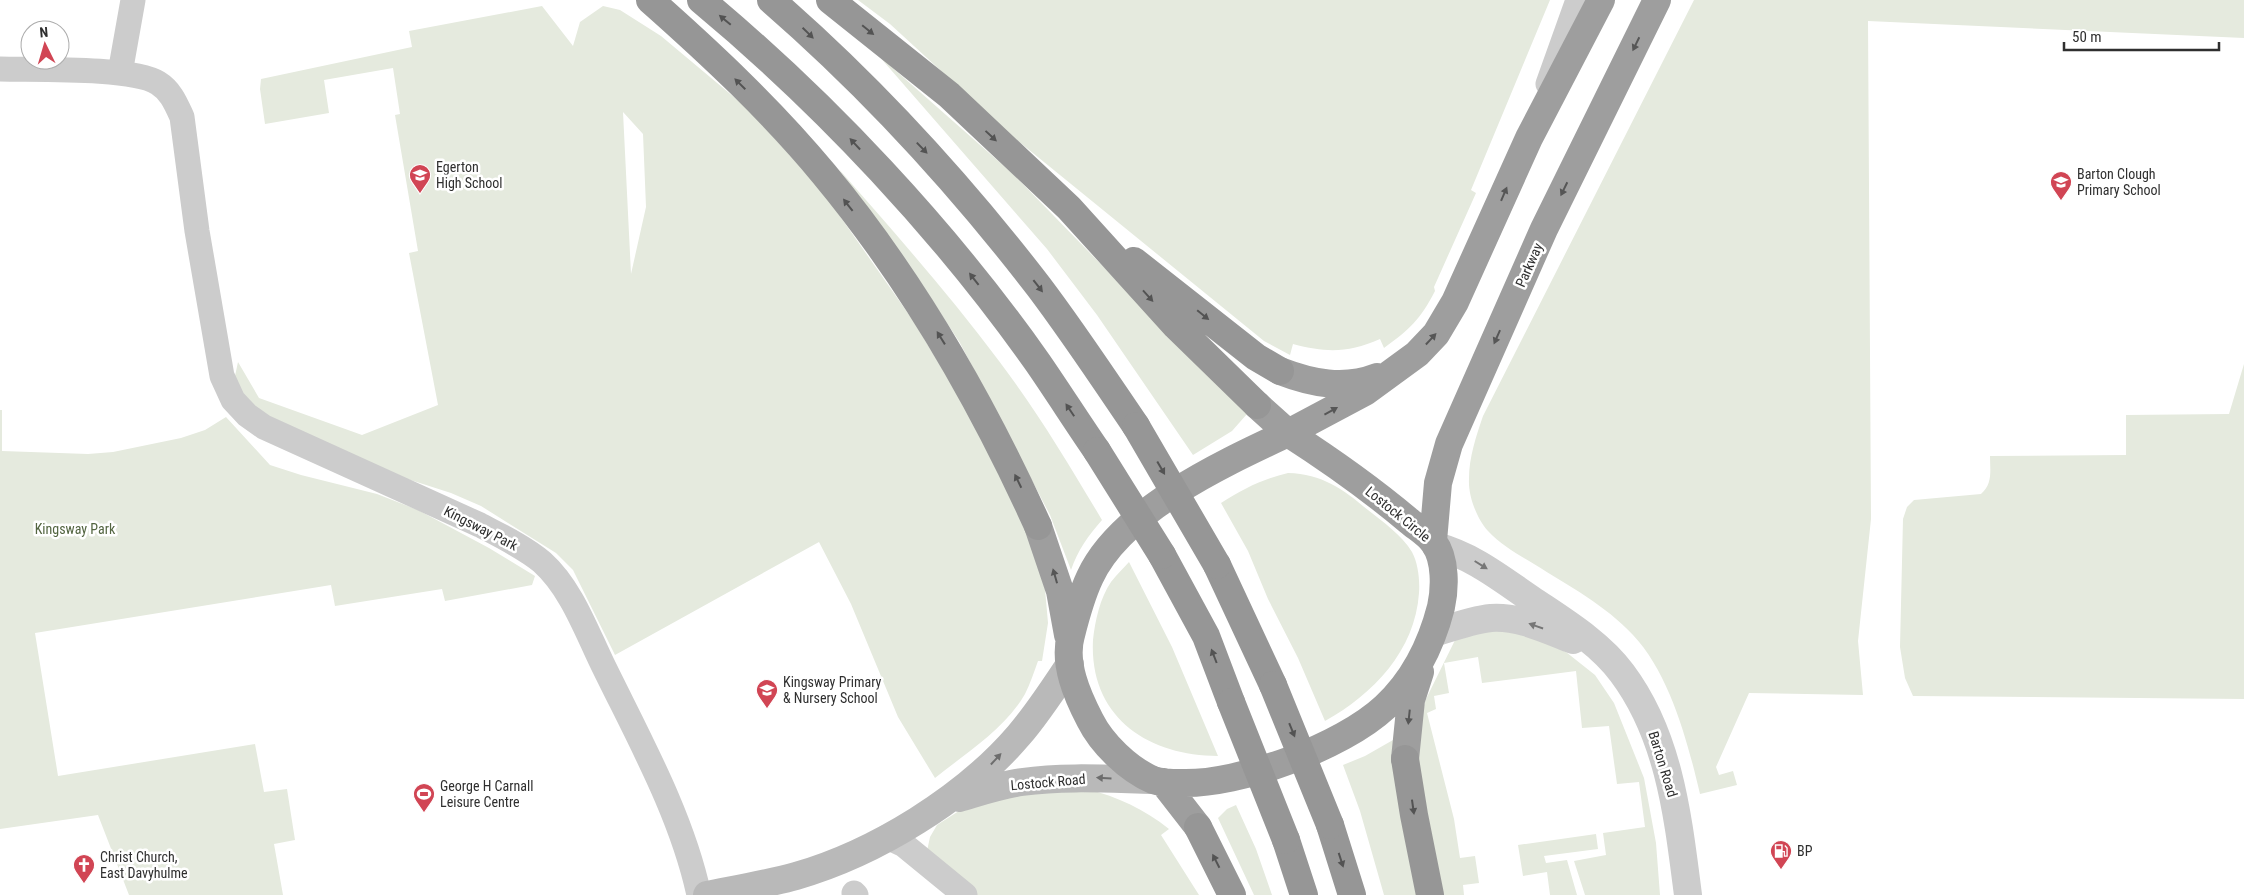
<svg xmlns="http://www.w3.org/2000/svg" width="2244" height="895" font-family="'Roboto Condensed',sans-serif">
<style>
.green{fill:#e5eade;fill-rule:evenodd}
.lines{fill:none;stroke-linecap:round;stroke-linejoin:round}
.minor{stroke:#ccc;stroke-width:25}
.tertiary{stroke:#ccc;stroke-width:28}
.secondary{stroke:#b9b9b9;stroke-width:28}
.trunk{stroke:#9e9e9e;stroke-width:28}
.motorway{stroke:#969696;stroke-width:28}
.motorway-bridge{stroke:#969696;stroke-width:28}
.oneway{fill:#535353}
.oneway2{fill:#565656}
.oneway3{fill:#767676}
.oneway4{fill:#6d6d6d}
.labels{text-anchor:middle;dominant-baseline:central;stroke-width:5;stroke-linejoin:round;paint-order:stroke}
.poi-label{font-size:14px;fill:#2f2f2f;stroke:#fff;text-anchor:start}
.street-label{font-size:14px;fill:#2f2f2f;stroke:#fff}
.park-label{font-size:14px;fill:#536541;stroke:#fff}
</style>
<rect width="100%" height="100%" fill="#fff"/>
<!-- green -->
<path class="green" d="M858,0H1550L1471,190L1476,193L1434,287L1435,291C1420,320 1410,329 1384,348L1380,339C1348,353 1327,353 1293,344L1290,355L1264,341L1012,136L890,24Z
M1694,0H2244V38L1868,21L1871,519L1858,641L1863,695L1749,693L1716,767L1719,775L1733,771L1737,785L1700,794C1688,743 1670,674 1633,635C1605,605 1569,586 1534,564C1519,555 1501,545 1488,531C1477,519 1468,496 1469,479C1469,457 1476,437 1483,416Z
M542,6L573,46L580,22L603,6L620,10L661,36L747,108L823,192L912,319L974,421L1029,537L1045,589L1048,623L1042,661H1038C1034,672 1030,684 1025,694C1005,729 966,753 935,778L898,717L851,604L819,542L615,655L573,570L556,553L481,506L451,493L370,467L248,406L235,376L238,362L259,398L362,435L438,405L409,253L418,251L395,115L400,114L393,68L324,80L329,113L265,124L260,89L261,79L412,47L409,31ZM623,112L643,134L646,207L631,274Z
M878,55L1013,174L1247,414L1232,431L1193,455L1097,315L1047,249Z
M838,168C893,231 949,294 999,361C1037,411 1070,466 1102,520C1088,536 1078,550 1071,570L1050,515L960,343L919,280Z
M2244,364V699L1913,696L1905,678L1900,647L1903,519L1907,507L1914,500L1981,494C1993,484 1990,470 1990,456L2126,455V415L2229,414Z
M0,410H2V451L88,454L113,452L181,438L205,430L226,417L270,465L301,475L377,494L418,510L489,548L535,576L532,585L445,601L442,589L335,606L331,585L35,633L58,776L255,744L264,792L287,789L295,840L274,844L283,895H129L98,815L0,829Z
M1288,473C1322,474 1343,489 1368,510C1383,522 1402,535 1412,552C1418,563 1420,580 1419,593C1415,651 1373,694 1325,721L1298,658L1268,599L1248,551L1221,503C1243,489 1262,479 1288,473Z
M1129,562L1172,647L1218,756C1148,756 1089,717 1093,640C1095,621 1100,598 1111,582C1116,575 1123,569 1129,562Z
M1508,626L1566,652L1595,675L1614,703L1644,778L1656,843L1660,895H1585L1574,861L1606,855L1603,833L1645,827L1639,782L1617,784L1609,726L1582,728L1576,671L1482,683L1478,657L1444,663L1449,693L1434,696L1436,709L1427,713L1454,819L1460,858L1475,856L1479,883L1463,885L1464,895H1439L1415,754L1421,715L1426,699L1460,630Z
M1393,740L1419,895H1384L1360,811L1343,765L1365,756Z
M1087,789C1118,797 1144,809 1169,829L1161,835L1199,895H969L927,851L930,837L937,825L962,809L995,795Z
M1236,805L1256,849L1272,895H1254L1218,818L1227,809Z
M1596,834L1598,849L1544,856L1546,863L1567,860L1577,895H1550L1547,872L1523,876L1518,845Z"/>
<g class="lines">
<!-- minor -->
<path class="minor" d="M0,69C35,70 132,67 158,83C171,91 176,104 182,117L197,231L222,376L233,400L247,415L264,427L480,525C501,536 524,547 542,562C571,588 586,630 602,663C638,737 682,815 699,895
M120,73L133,0
M1548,84L1578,0
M887,837L904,845L965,895
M854,893L856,895"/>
<!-- tertiary -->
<path class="tertiary" d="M1436,546C1473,556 1500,578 1531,599C1562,620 1599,642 1622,673C1670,737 1678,818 1688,895
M1434,633C1453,627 1472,620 1491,618C1519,616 1547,630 1573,640"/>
<!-- secondary -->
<path class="secondary" d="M959,798C980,792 1001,785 1022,782C1066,776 1109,779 1153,780
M707,895C737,889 767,884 796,876C876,853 965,798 1019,735C1038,713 1054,688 1070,664"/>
<!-- trunk -->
<path class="trunk" d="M1280,371C1311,383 1344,390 1377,377
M1257,405L1288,433L1365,392L1417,354L1436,334L1455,302L1529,138L1601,0
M1288,433C1330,460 1371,489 1409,521C1417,528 1428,534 1434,543C1446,559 1445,589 1441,607C1431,646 1414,680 1385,707C1342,747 1239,785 1181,783C1172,783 1162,783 1153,780C1128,769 1102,744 1090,720C1077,695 1063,663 1071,635C1076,615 1081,596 1090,577C1121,510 1224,463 1288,433Z
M1038,526L1060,591L1068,635
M1433,541L1438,483L1449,444L1544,229L1657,0
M1405,759L1411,700L1420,672
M1163,782L1198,827"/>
<!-- motorway -->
<path class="motorway" d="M650,0C711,54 772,111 824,174C912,280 981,400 1038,526
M701,0C825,103 945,231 1038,363C1058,392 1077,422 1097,451
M771,0C870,86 959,183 1039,287C1073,332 1104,379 1136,426
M830,0L949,95L1069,208L1176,326L1257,405
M1134,261L1256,357L1280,371
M1162,555L1206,636L1231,702
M1217,565L1273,685
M1405,759L1414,815L1430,895
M1330,825L1352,895
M1198,827L1232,895
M1286,840L1304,895"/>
<!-- motorway-bridge -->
<path class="motorway-bridge" d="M1136,426L1217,565
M1097,451L1162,555
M1273,685L1330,825
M1231,702L1286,840"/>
</g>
<!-- one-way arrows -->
<defs><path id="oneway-solid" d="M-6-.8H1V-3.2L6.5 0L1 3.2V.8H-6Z" transform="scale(1.25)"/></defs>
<g class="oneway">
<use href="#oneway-solid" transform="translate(725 20) rotate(-140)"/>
<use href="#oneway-solid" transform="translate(868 30) rotate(39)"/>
<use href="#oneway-solid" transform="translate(808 33) rotate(44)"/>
<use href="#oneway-solid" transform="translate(740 84) rotate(-135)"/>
<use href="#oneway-solid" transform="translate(991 136) rotate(43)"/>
<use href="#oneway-solid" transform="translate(855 144) rotate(-133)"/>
<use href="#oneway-solid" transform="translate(922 148) rotate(46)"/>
<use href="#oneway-solid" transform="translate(848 205) rotate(-128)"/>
<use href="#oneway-solid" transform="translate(974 279) rotate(-128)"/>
<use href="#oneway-solid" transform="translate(1038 286) rotate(52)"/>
<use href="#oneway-solid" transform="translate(1148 296) rotate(48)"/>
<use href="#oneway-solid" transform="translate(1203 315) rotate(39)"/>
<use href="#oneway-solid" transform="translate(941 338) rotate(-122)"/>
<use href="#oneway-solid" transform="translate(1070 410) rotate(-124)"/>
<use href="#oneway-solid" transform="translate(1161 468) rotate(60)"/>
<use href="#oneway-solid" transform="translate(1018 481) rotate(-116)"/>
<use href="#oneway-solid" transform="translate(1214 656) rotate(-111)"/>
<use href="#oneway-solid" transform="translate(1292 730) rotate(68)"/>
<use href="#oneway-solid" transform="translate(1413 807) rotate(82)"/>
<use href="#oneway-solid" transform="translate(1341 860) rotate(72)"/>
<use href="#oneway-solid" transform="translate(1216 861) rotate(-117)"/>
</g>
<g class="oneway2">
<use href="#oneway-solid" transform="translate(1636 44) rotate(116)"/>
<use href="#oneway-solid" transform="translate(1564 189) rotate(116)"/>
<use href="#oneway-solid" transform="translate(1504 194) rotate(-67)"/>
<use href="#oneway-solid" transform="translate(1497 337) rotate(114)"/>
<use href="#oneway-solid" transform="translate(1431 339) rotate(-47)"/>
<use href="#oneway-solid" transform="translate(1331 411) rotate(-29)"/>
<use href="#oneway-solid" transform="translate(1055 576) rotate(-106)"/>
<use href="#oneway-solid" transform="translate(1409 717) rotate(96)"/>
</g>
<g class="oneway3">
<use href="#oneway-solid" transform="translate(1481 565) rotate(32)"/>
<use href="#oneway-solid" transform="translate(1536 626) rotate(-161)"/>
</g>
<g class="oneway4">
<use href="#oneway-solid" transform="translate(996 759) rotate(-47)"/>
<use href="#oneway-solid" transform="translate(1104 778) rotate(-177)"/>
</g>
<!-- icons -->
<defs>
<g id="school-pin" transform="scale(1.125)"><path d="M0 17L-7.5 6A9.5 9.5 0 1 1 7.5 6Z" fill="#d14554" stroke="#fff"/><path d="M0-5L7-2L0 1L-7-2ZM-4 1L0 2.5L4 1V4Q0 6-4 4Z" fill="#fff"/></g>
<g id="stadium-pin" transform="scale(1.125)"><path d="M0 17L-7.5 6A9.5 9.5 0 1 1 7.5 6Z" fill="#d14554" stroke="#fff"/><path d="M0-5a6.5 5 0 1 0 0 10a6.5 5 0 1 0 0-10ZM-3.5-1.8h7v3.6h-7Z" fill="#fff"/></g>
<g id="fuel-pin" transform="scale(1.125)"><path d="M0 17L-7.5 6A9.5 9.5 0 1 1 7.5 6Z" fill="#d14554" stroke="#fff"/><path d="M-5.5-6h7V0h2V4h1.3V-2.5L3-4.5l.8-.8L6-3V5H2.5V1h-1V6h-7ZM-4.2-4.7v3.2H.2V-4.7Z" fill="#fff"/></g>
<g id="church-pin" transform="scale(1.125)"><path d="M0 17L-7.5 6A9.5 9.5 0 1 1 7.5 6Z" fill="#d14554" stroke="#fff"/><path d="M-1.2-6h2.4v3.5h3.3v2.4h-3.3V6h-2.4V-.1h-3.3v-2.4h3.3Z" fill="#fff"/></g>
</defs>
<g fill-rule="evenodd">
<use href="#school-pin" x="420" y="175"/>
<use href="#school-pin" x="2061" y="182"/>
<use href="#school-pin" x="767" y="690"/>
<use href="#stadium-pin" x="424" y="794"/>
<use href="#fuel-pin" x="1781" y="851"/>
<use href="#church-pin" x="84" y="865"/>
</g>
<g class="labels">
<!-- poi labels -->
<g class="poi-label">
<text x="436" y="167">Egerton<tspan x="436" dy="16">High School</tspan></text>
<text x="2077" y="174">Barton Clough<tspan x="2077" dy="16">Primary School</tspan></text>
<text x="783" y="682">Kingsway Primary<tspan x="783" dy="16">&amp; Nursery School</tspan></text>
<text x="440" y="786">George H Carnall<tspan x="440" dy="16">Leisure Centre</tspan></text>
<text x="1797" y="851">BP</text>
<text x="100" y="857">Christ Church,<tspan x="100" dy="16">East Davyhulme</tspan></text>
</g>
<!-- street labels -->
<g class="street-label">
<text transform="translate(1529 265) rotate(-66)">Parkway</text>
<text transform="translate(1398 514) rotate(39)">Lostock Circle</text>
<text transform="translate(481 528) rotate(27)">Kingsway Park</text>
<text transform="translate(1663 764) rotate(73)">Barton Road</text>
<text transform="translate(1048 782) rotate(-5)">Lostock Road</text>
</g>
<!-- park labels -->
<g class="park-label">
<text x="75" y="529">Kingsway Park</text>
</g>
</g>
<!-- north arrow -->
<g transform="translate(45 45) rotate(355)"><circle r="24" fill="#ffffff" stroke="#acacac"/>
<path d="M0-4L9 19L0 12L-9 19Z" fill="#d14554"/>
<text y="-8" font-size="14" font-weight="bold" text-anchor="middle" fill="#2f2f2f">N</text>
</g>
<!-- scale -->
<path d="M2064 42v8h155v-8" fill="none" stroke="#2f2f2f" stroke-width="2.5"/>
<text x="2072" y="42" font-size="15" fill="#2f2f2f" stroke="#ffffff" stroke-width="4" paint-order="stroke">50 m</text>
</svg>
